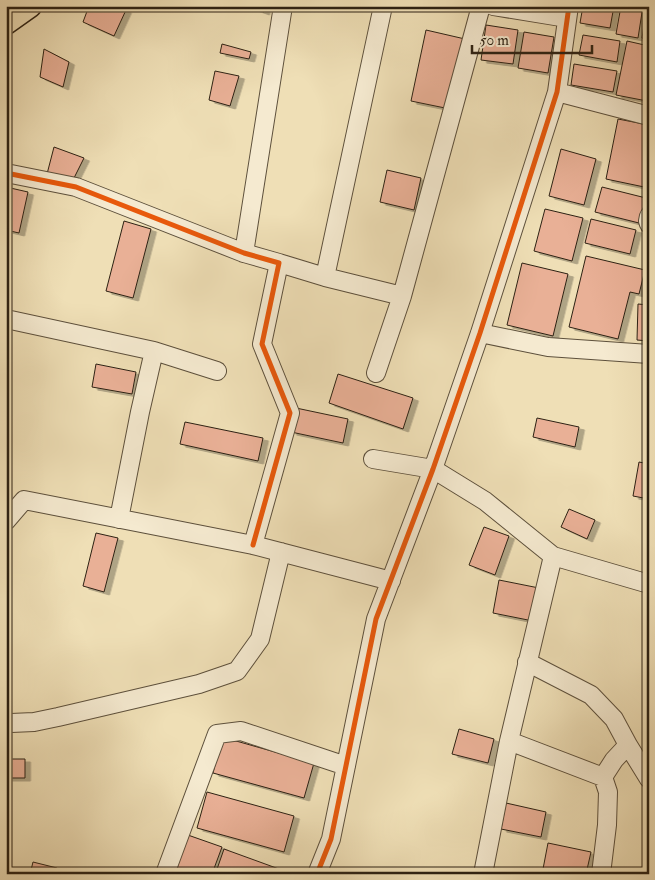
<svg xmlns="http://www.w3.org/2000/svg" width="655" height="880" font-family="'IM FELL Double Pica',serif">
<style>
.building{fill:#e9b096;stroke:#2c2113;filter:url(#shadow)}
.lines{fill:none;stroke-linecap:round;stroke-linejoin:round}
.minor-casing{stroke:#5d503c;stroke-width:20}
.major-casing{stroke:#2c2113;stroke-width:25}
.minor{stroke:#f5ead0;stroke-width:18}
.major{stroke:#efdfb6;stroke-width:22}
.cycleway-casing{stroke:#f5ead0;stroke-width:8}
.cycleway{stroke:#e8590c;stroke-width:5}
</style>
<defs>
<filter id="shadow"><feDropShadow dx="5.5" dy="3" stdDeviation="0" flood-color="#0004"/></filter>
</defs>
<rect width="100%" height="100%" fill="#efdfb6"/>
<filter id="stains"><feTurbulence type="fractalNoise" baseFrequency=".004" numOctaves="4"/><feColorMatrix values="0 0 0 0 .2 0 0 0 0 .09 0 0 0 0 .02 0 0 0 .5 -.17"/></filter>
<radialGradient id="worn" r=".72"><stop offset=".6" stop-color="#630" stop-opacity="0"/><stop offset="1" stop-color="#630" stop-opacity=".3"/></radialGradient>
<!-- building -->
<path class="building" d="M89,6H118L126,10L114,36L83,22Z
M247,6H265L264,12Z
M583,6H614L610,28L580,23Z
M621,6H643L638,38L616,34Z
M647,6H649V40L642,38Z
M486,25L518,30L513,64L481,60Z
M426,30L465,39L450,109L411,101Z
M524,32L554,37L548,73L518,68Z
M583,35L620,41L617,62L579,55Z
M627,41L649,46V91L647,101L616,95Z
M222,44L251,52L249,59L220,53Z
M44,49L69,62L63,87L40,77Z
M574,64L617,71L613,92L571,85Z
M215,71L239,76L230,106L209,100Z
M618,119L649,125V188L606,179Z
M54,147L84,158L73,180L47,174Z
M561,149L596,159L584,205L549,196Z
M387,170L421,178L414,210L380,202Z
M6,187L28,192L19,233L6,230Z
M602,187L646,198L639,223L595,212Z
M545,209L583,218L572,261L534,251Z
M591,219L636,230L630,254L585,243Z
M124,221L151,229L133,298L106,291Z
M586,256L645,270L639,294L630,292L618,339L569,327Z
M522,263L568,274L553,336L507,325Z
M638,304L649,305V341L637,340Z
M96,364L136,372L132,394L92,387Z
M338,374L413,398L403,429L329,403Z
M296,408L348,419L343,443L291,432Z
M537,418L579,427L575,447L533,437Z
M185,422L263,438L258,461L180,444Z
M639,462L649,464V499L633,496Z
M569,509L595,520L587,539L561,527Z
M484,527L509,536L495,575L469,565Z
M96,533L118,538L104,592L83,586Z
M499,580L539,588L533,621L493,613Z
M459,729L494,739L488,763L452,754Z
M222,737L314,763L304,798L213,773Z
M6,759H25V778H6Z
M207,792L294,816L284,852L197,828Z
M506,803L546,812L541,837L501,829Z
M185,834L222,847L212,874H171Z
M548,843L591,852L586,874H564L543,869Z
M224,849L279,869L277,874H221L216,872Z
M33,862L57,868L56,874H30Z"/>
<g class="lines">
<!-- minor casing -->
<g class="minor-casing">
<path id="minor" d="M493,6L567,18
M557,92L649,116
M6,173L76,187L244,253L279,263L262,344L290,413L253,545
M649,216L648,221L649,224
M244,253L283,6
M279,263L325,277L383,6
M325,277L402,296L481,6
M6,319L154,351L140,412L119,519
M480,333L548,347L649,354
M154,351L217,371
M376,373L402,296
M373,459L433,469L485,501L553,556L649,584
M6,521L24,500L253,545L391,581
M11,723L34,722L58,717L199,684L237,671L260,639L281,552
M509,741L603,777L614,760L628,745L614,719L591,695L527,662
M628,745L649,779
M165,874L217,734L241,731L346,766
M317,874L331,839L376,619L433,469L480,333L557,92L569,6
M483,874L509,741L553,556
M601,874L607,825L608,792L603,777"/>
</g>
<!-- major casing -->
<g class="major-casing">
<path id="major" d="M6,23L30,6"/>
</g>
<!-- minor -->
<use href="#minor" class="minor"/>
<!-- major -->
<use href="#major" class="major"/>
<!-- cycleway casing -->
<g class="cycleway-casing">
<path id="cycleway" d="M6,173L76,187L244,253L279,263L262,344L290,413L253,545
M317,874L331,839L376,619L433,469L480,333L557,92L569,6"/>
</g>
<!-- cycleway -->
<use href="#cycleway" class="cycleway"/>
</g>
<!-- margin -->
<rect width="655" height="880" fill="none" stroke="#efdfb6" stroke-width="25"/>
<rect x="8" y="8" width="640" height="865" fill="none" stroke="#2c2113" stroke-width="2.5"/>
<rect x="12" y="12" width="630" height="855" fill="none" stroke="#2c2113"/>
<!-- scale -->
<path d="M472 45v8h120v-8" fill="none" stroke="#2c2113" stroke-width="2.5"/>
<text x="480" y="45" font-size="15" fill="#2c2113" stroke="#f5ead0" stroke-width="4" paint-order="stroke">50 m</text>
<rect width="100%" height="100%" filter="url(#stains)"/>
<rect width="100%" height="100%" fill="url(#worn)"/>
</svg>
